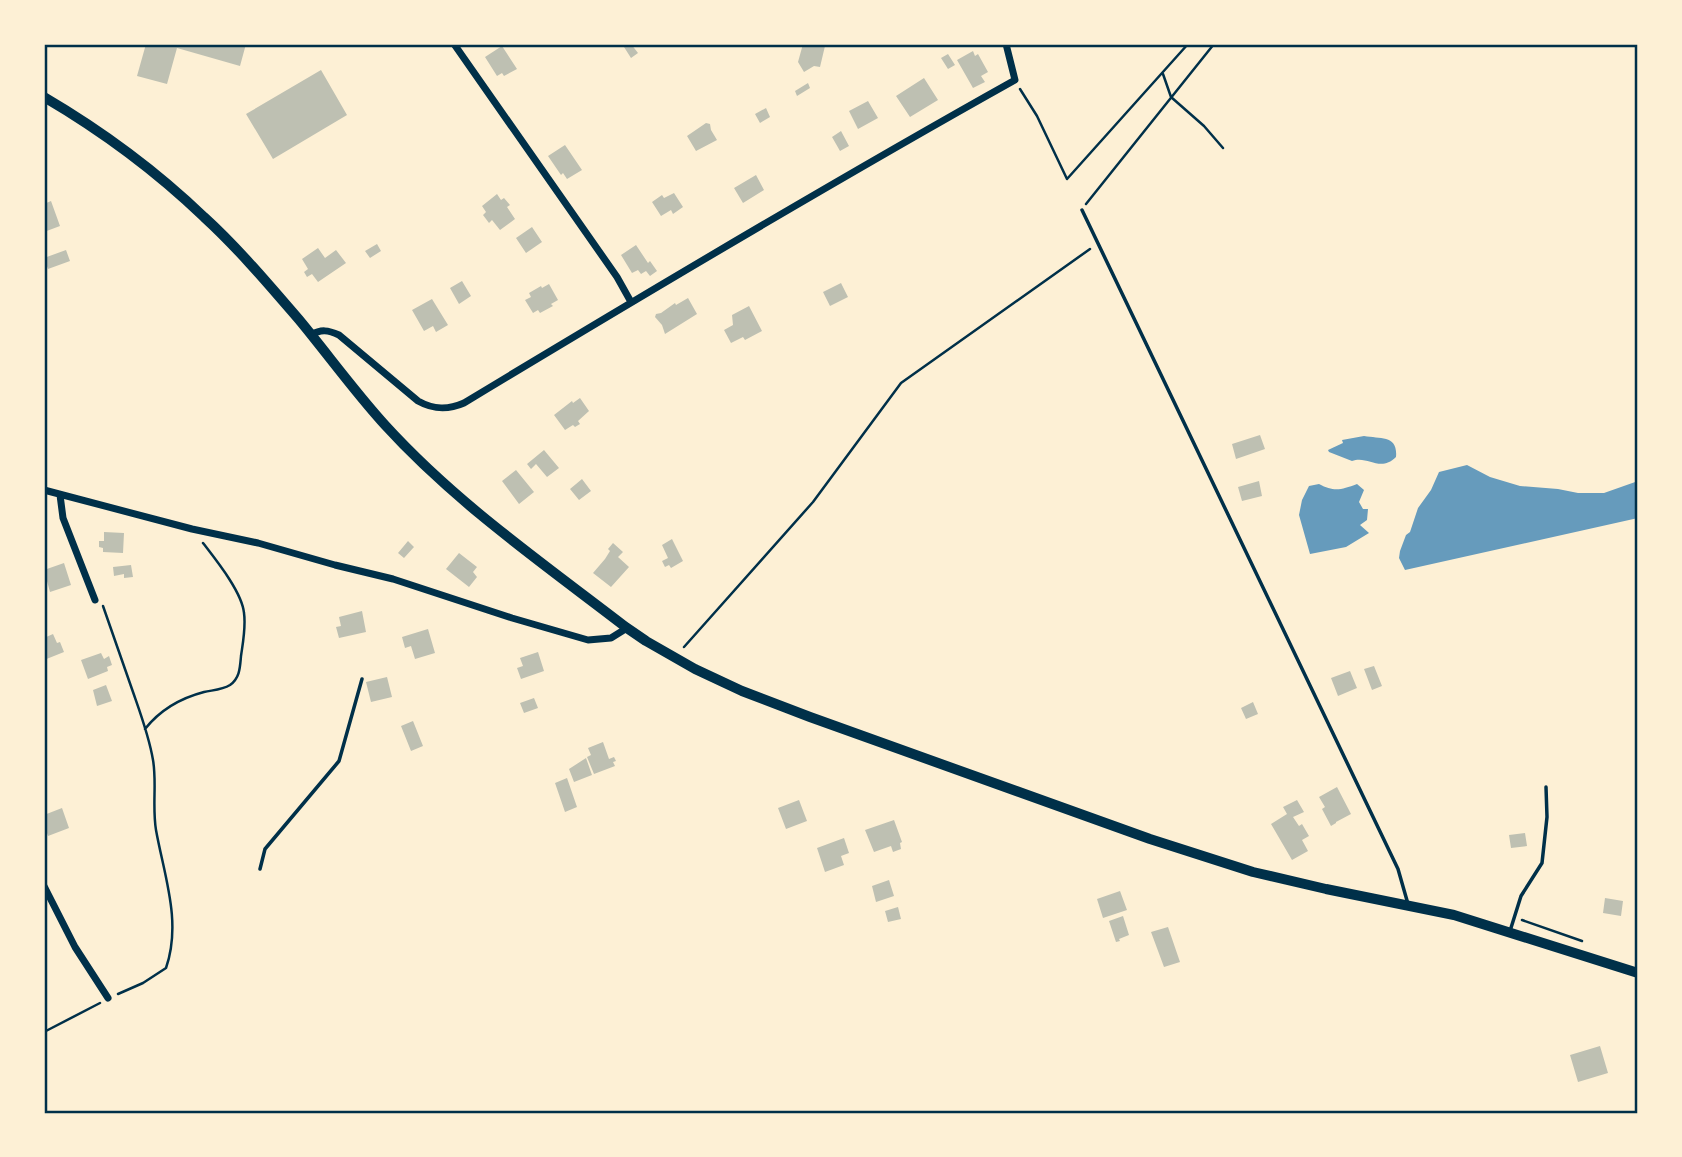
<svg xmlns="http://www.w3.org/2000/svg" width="1682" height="1157" font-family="Inter,sans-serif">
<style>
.water{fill:#669bbc}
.building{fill:#bec0b2}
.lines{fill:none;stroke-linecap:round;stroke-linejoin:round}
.path{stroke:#003049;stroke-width:2.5}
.service{stroke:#003049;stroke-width:3.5}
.minor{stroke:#003049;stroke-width:7}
.secondary{stroke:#003049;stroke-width:10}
.neatline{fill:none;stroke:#003049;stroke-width:2.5}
</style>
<rect width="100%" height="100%" fill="#fdf0d5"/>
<!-- water -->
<path class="water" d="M1364,436C1381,439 1398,435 1396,457C1380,473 1368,455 1352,461L1329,452L1328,450L1343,443L1342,440Z
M1467,465L1490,477L1520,486L1558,489L1578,493H1604L1638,481V518L1405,570L1399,558L1400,551L1406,535L1410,532L1418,508L1431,490L1439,472Z
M1319,484C1334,492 1341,490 1357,484L1364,490L1359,502L1363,509H1368L1367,520L1360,525L1369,533L1346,547L1310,554L1299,515L1302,500L1309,486Z"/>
<!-- building -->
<path class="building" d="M146,44H246L240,66L177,48L167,84L137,76Z
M629,44H631L638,53L631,58L624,47Z
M803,44H824L825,46L820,67L814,66L804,72L798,62Z
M502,46L517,69L504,76L502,73L497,76L485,57Z
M973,51L975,56L978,54L988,72L981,76L985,82L973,88L957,60Z
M948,54L955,65L948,69L941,58Z
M321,70L347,115L273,159L246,114Z
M924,78L938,100L910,117L896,96Z
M808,83L810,88L797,96L795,91Z
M868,101L878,118L858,129L849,111Z
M766,108L770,117L760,123L755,114Z
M706,123L710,124L711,130L717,140L696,151L687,136Z
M841,131L849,146L840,151L832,137Z
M565,145L582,170L567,179L563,173L561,175L548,156Z
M756,175L764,190L743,203L734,188Z
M674,193L683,207L673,214L671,210L661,216L652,202L662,195L664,198Z
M497,194L501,200L504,198L510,205L507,207L515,219L500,230L492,220L489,223L483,215L486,212L482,206Z
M51,201L60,226L44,232V204Z
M532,227L542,242L526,253L516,238Z
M377,244L381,251L370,258L365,251Z
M636,245L648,263L650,261L657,271L650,276L646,271L641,274L638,270L632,273L621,255Z
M318,248L325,258L336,250L346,263L318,282L312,274L307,277L304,272L308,269L302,259Z
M66,250L70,261L48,269L44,258Z
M462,281L471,296L459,304L450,288Z
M841,283L848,297L830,306L823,292Z
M549,284L558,300L551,304L553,306L540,313L538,310L533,313L525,300L531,297L529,293L541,286L542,288Z
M688,298L697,314L665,334L662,325L655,317L656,314L661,313L675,303L676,305Z
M432,299L448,325L436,332L433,326L424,331L412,310Z
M749,306L762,331L745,340L743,337L731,343L724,330L733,325L732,315Z
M580,398L589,411L578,421L580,424L575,427L573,425L565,430L554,415L572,401L573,403Z
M1260,435L1265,449L1236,459L1232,444Z
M544,450L559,468L547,477L536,464L531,469L527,464Z
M516,470L534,492L519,504L502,481Z
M582,479L591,491L579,500L570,489Z
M1259,481L1262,496L1242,501L1238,487Z
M104,532L124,533L123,553L103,552V548L99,547V541H104Z
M672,539L683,561L671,568L669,565L665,567L662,561L668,558L662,545Z
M408,541L414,547L404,558L398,553Z
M613,543L623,552L618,557L629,567L611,587L593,573L605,559L610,551L608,549Z
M459,553L477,567L473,572L477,577L469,587L446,569Z
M64,563L71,585L50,592L44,570Z
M131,565L133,577L124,578V574L114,576L113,567Z
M362,611L366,632L339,638L336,627L341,626L339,617Z
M428,629L435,653L415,659L411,646L405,648L402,637Z
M53,634L57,643L60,642L64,652L44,660V638Z
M538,652L544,671L521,679L517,668L523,666L520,658Z
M101,653L104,659L109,656L112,665L107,667L108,671L88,679L81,660Z
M1374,666L1382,686L1372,690L1364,669Z
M1350,671L1357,688L1338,696L1331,678Z
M387,677L392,697L371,702L366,682Z
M106,685L112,701L97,706L93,690Z
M534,698L538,708L524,713L520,703Z
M1253,702L1258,714L1246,719L1241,708Z
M413,721L423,746L411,751L401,726Z
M603,742L609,759L614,757L616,761L613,762L615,766L594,774L587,757L591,755L588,748Z
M586,758L592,775L574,782L569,769Z
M567,778L577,807L565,812L555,783Z
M1337,787L1351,814L1336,822V823L1331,826L1322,809L1325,807L1319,797Z
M799,800L807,821L786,829L778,808Z
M1297,800L1304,812L1293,817L1299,826L1302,824L1309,836L1302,840L1308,851L1292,860L1271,824L1287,814L1283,807Z
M62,808L69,828L48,836L44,824V815Z
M894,820L902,842L900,843L901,849L893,852L891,846L874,852L865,830Z
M1525,833L1527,846L1511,848L1509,835Z
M844,838L849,853L841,856L844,865L825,872L817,848Z
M889,880L894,896L876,902L872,886Z
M1120,891L1127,910L1103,918L1097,899Z
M1605,898L1623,901L1621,916L1603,913Z
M898,907L901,919L888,922L885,911Z
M1123,916L1129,935L1119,939L1120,941L1116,942L1109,921Z
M1168,927L1180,962L1164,967L1151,932Z
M1600,1046L1608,1073L1578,1082L1570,1055Z"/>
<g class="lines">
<!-- path -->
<path class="path" d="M1163,74L1171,97L1204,126L1223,148
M1020,89L1037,116L1067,179L1188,44
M1086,204L1214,44
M103,606C113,635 123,664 133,692C141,715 149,736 153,760C157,783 152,806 156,830C164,875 182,922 166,968L143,983L118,994
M684,647L813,502L901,383L1090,249
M145,729C160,710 181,698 204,692C213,690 222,690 230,685C240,678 240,667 241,656C243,642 246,627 244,613C242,592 216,560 203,543
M1522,920L1582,941
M44,1032L100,1003"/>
<!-- service -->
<path class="service" d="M1082,210L1398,869L1408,904
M260,869L265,849L339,761L362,679
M1510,931L1521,896L1542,863L1547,817L1546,787"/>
<!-- minor -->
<path class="minor" d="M454,44L617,277L631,302
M311,335C321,329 328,330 339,335L418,401C434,410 448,410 464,403C646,293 829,184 1015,80L1006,44
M44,490L192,529L258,543L335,565L393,579L512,618L588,640L611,638L627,628
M60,495L63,518L95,600
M44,886L75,947L108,998"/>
<!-- secondary -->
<path class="secondary" d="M44,97C102,131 156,171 204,217C239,249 270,286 301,322C329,356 355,392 385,425C456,503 544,564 627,628L646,641L695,669L742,691L810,717L1150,839L1253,872L1326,889L1454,915L1638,973"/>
</g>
<!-- border -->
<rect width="1682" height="1157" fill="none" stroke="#fdf0d5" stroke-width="91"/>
<rect x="46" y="46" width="1590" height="1066" class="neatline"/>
</svg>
